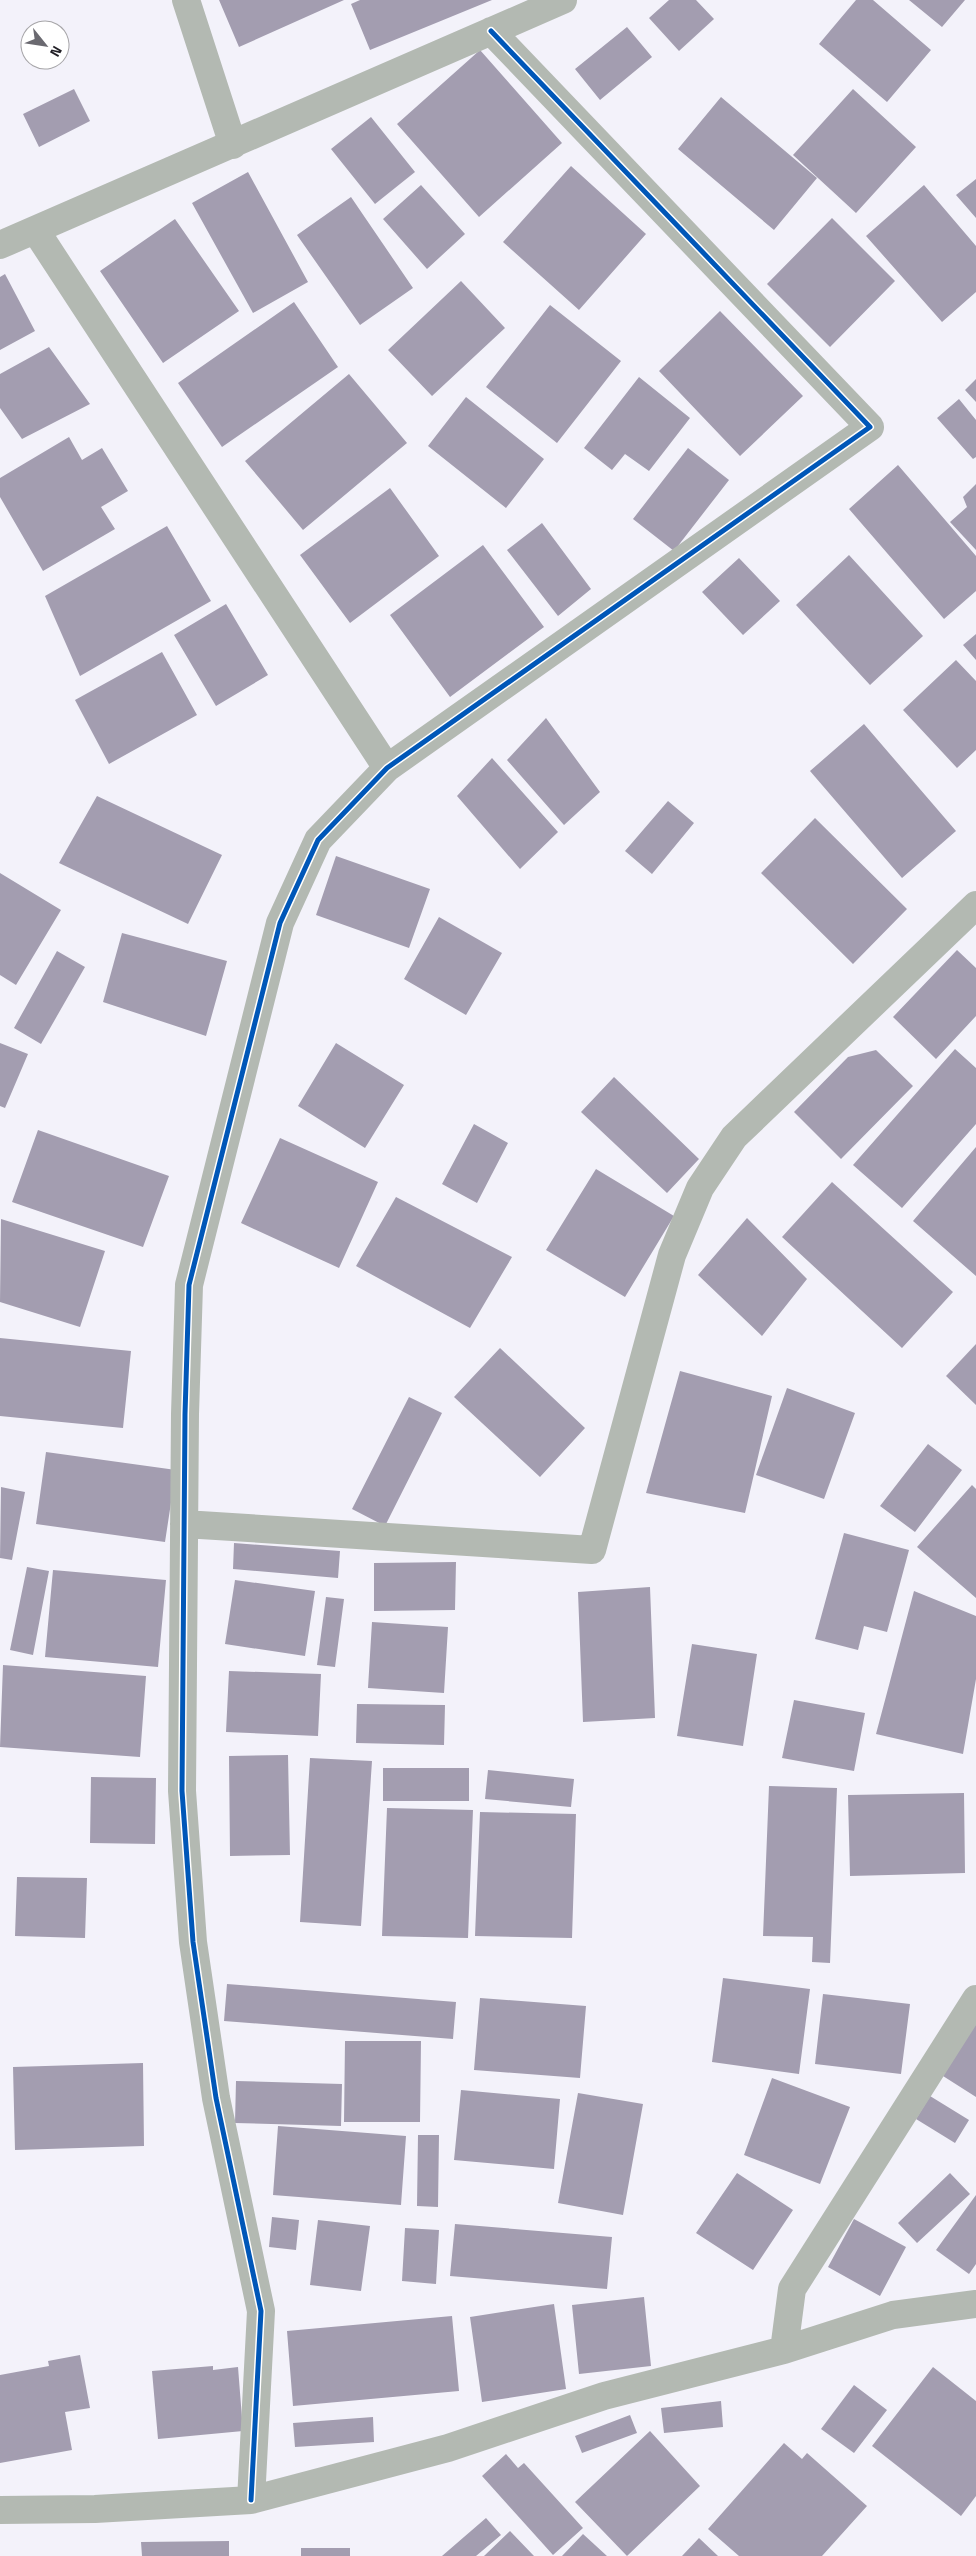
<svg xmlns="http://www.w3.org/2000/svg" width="976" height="2556" font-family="'Titillium Web',sans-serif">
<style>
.building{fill:#a39db0}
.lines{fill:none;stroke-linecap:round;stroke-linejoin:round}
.minor{stroke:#b3b9b2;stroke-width:28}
.cycleway-casing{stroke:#fff;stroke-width:8}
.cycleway{stroke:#0057b8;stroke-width:5}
</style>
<rect width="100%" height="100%" fill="#f3f2fa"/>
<!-- building -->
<path class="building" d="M219,0H344L239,47Z
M360,0H492L370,50L351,4Z
M669,0H696L714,19L679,51L649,18Z
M856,0H873L931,50L887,102L819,44Z
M909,0H965L942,27Z
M627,27L652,57L600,100L575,69Z
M480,50L562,143L479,217L397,124Z
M74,89L90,121L39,147L23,114Z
M853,89L916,147L856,213L793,155Z
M721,97L817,178L774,230L678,149Z
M371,117L415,172L375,204L331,149Z
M571,166L646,234L579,310L503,242Z
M248,172L308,282L253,313L192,203Z
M976,179V218L956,195Z
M421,185L465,234L427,269L383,219Z
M924,185L976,246V292L942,322L866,236Z
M351,197L413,288L360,325L297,235Z
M832,218L895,281L830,347L767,284Z
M175,219L239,311L163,363L100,271Z
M5,274L35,331L0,350V277Z
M461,281L505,328L432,396L388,350Z
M294,302L338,367L222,447L178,383Z
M550,305L621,361L557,443L486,387Z
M720,311L803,396L740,456L659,371Z
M49,347L90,404L22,439L0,408V374Z
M349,374L407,443L303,530L245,461Z
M639,377L690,418L649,471L625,454L612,470L584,448Z
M976,379V402L965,390Z
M466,397L544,459L506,508L428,446Z
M959,399L976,420V457L973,459L937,418Z
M69,437L82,460L102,448L128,491L101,507L115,529L43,571L0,497V478Z
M688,448L729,480L674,551L633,519Z
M898,465L976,556V591L944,619L849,509Z
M976,484V550L950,522L967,507L963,497Z
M390,488L439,556L350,623L300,555Z
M542,523L591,589L558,616L507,550Z
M167,526L211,601L80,676L45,596Z
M483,545L544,627L450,697L390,615Z
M849,555L923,636L870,685L796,605Z
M739,558L780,601L743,635L702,592Z
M226,604L268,675L216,706L174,635Z
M976,634V660L963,645Z
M162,652L197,715L109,764L75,700Z
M956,660L976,681V750L957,768L903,710Z
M546,718L600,792L564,825L507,760Z
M864,724L956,831L902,878L810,771Z
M492,758L558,832L520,869L457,796Z
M97,796L222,855L188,924L59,863Z
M668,801L694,823L652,874L625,851Z
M815,818L907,909L853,964L761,873Z
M336,856L430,889L409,948L316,915Z
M0,873L61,910L16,985L0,975Z
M439,917L502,953L466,1015L404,979Z
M122,933L227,961L206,1036L103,1002Z
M957,950L976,968V1016L936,1059L893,1017Z
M57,951L85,967L41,1044L14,1028Z
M0,1043L28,1054L5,1108L0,1106Z
M336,1043L404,1085L365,1148L298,1106Z
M955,1049L976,1068V1124L902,1208L853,1165Z
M876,1050L913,1086L841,1159L794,1112L848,1057Z
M614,1077L699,1159L667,1193L581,1112Z
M474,1124L508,1143L477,1203L442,1184Z
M38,1130L169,1176L143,1247L12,1202Z
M280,1138L378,1182L339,1268L241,1223Z
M976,1147V1276L913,1221Z
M596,1169L674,1216L625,1297L546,1250Z
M832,1182L953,1292L902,1348L782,1237Z
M396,1197L512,1257L470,1328L356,1266Z
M747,1218L807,1279L762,1336L698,1275Z
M1,1219L105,1251L80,1327L0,1302Z
M0,1338L131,1351L123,1428L0,1416Z
M976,1344V1405L946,1376Z
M500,1348L585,1428L540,1477L454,1397Z
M680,1371L772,1396L745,1513L646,1493Z
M787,1388L855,1413L824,1499L756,1475Z
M409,1397L442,1413L385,1526L352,1509Z
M928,1444L962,1470L915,1532L880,1506Z
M46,1452L176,1470L165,1542L36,1524Z
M972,1485L976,1489V1598L917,1547Z
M1,1487L25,1492L12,1560L0,1558Z
M844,1533L909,1550L887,1632L864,1626L858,1650L815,1639Z
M234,1543L340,1551L338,1578L233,1569Z
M456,1562L455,1610L374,1611V1563Z
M27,1567L49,1571L33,1655L10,1650Z
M53,1570L166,1580L158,1667L45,1657Z
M235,1580L315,1591L305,1656L225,1644Z
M650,1587L655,1718L583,1722L578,1592Z
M914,1591L976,1616V1679L963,1754L876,1734Z
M326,1597L344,1599L335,1667L317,1665Z
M372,1622L448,1627L444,1693L368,1688Z
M692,1644L757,1654L743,1746L677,1736Z
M3,1665L146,1676L140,1757L0,1747Z
M229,1671L321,1674L318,1736L226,1732Z
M794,1700L865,1713L854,1771L782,1758Z
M357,1704L445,1705L444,1745L356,1743Z
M288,1755L290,1855L230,1856L229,1756Z
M310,1758L372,1761L361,1926L300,1922Z
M383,1768H469V1801H383Z
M488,1770L574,1779L571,1807L485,1799Z
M91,1777L156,1778L155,1844L90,1843Z
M769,1786L837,1788L830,1963L812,1962L813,1937L763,1936Z
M964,1793L965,1873L850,1876L848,1795Z
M387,1808L473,1810L468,1938L382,1936Z
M480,1812L576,1814L572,1938L475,1936Z
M17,1877L87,1878L85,1938L15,1936Z
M723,1978L810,1989L799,2074L712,2062Z
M227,1984L456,2002L453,2039L224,2021Z
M823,1994L910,2004L901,2074L815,2064Z
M480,1998L586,2006L580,2078L474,2070Z
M976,2023V2097L943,2076Z
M345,2041H421L420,2122H344Z
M143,2063L144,2146L15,2150L13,2067Z
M772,2078L850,2107L820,2184L744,2155Z
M236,2081L342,2084L341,2126L235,2123Z
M461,2090L560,2099L554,2169L454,2160Z
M578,2093L643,2104L623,2215L558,2203Z
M930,2096L969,2120L955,2143L916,2119Z
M278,2126L406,2136L401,2205L273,2195Z
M418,2135H439L438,2207L417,2206Z
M737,2173L793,2210L753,2270L696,2233Z
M950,2173L970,2194L917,2243L898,2223Z
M976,2195V2264L969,2274L936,2250Z
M272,2217L299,2220L296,2250L269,2247Z
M854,2219L906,2247L880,2296L828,2267Z
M318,2220L370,2226L361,2291L310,2285Z
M455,2224L612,2237L607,2289L450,2276Z
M405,2228L439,2230L436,2284L402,2281Z
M644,2297L651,2366L579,2374L572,2305Z
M554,2304L566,2389L482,2402L470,2317Z
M452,2316L459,2391L293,2406L287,2331Z
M80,2355L90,2408L65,2412L72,2450L0,2463V2375L49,2366L48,2361Z
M213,2366V2370L238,2367L243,2431L158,2439L152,2371Z
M933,2367L976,2401V2496L961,2516L872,2446Z
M854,2385L887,2410L854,2453L821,2429Z
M721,2401L723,2427L664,2433L661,2408Z
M630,2415L637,2433L582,2453L575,2436Z
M373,2417L374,2442L295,2447L293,2423Z
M650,2431L700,2486L627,2556L575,2502Z
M784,2443L802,2459L807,2453L867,2506L822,2556H739L708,2529Z
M506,2454L518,2468L524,2463L583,2528L553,2555L482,2476Z
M486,2518L501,2535L476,2556H442Z
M510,2531L534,2556H484Z
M583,2534L607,2556H562Z
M699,2538L718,2556H682Z
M229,2541V2556H142L141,2542Z
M301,2548H350V2556H301Z"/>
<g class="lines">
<!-- minor -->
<path class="minor" d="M186,0L233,145
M36,231L387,768
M0,245L563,0
M184,1524L592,1550L672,1255L700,1188L734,1137L976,905
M784,2350L792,2289L976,1999
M251,2500L261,2311L216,2098L193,1942L182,1791L185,1414L189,1285L280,923L318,840L387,768L870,427L491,31
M0,2510L95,2509L251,2500L448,2448L604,2396L784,2350L893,2315L976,2304"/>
<!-- cycleway casing -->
<g class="cycleway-casing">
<path id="cycleway" d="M251,2500L261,2311L216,2098L193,1942L182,1791L185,1414L189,1285L280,923L318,840L387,768L870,427L491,31"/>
</g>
<!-- cycleway -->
<use href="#cycleway" class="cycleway"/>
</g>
<!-- north arrow -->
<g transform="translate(45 45) rotate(120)"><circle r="24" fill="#ffffff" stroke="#a6a5a8"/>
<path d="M0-4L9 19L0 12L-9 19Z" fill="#6a6970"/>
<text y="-8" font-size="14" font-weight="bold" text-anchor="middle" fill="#211f26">N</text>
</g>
</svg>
